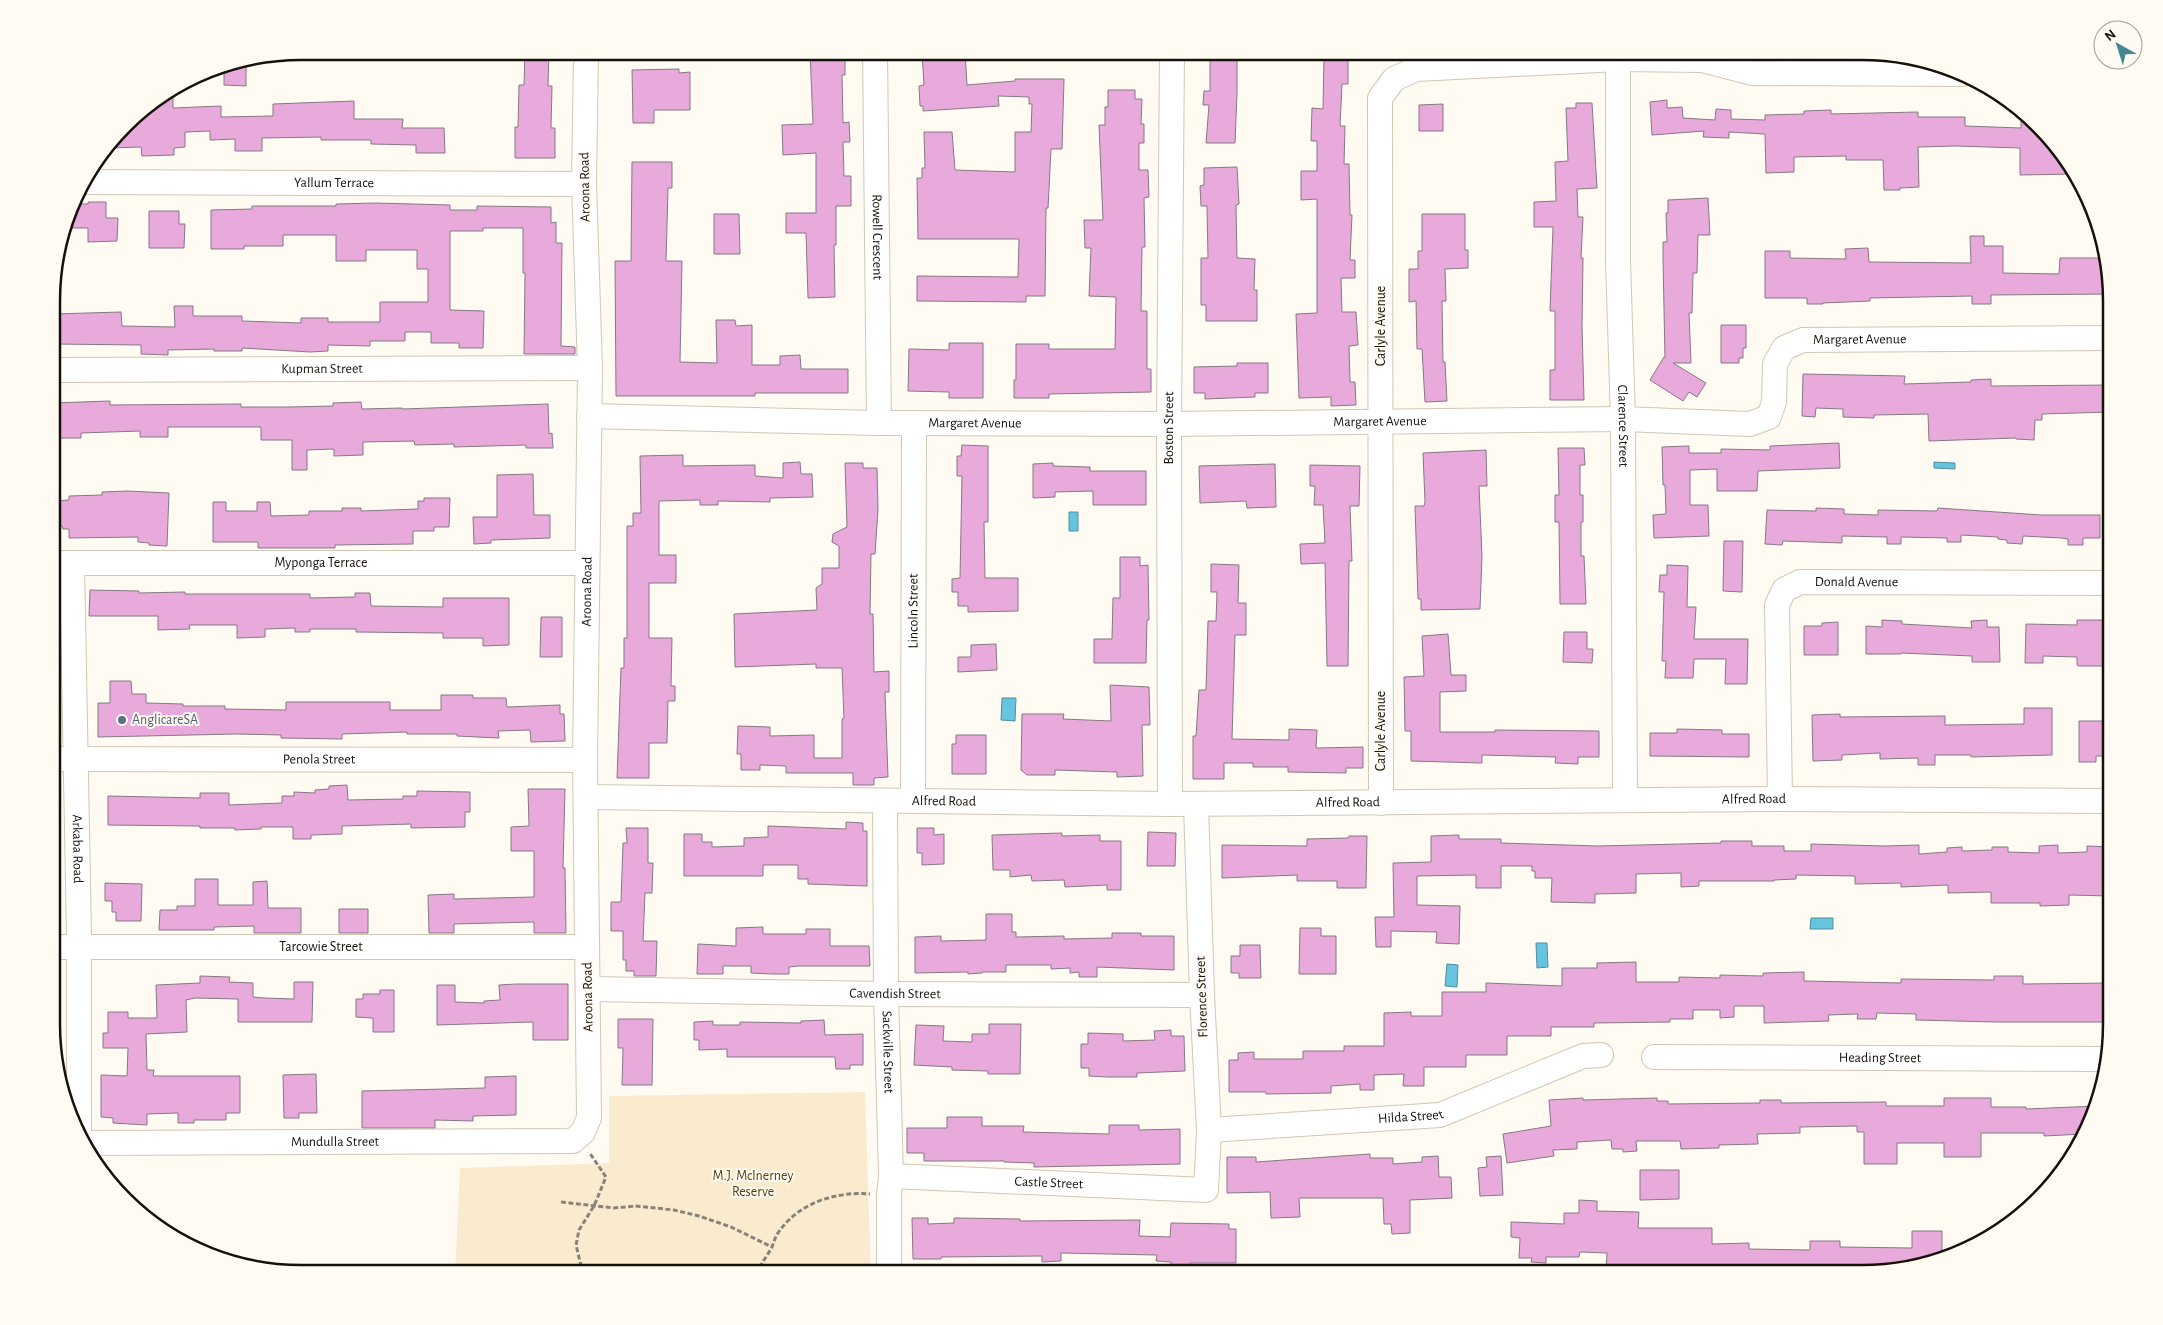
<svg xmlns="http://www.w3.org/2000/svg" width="2163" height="1325" font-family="'Alegreya Sans',sans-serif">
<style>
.green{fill:#fbebce}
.water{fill:#67c4df;stroke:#4f8f9f}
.building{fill:#e8aada;stroke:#887784}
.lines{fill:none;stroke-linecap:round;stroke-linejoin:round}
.minor-casing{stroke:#d1c7b4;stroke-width:26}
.path{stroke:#87837b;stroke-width:3;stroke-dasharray:5 2.5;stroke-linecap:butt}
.minor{stroke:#fff;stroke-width:24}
.service-dot{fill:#5c6f8a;stroke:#fffbf3;stroke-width:2}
.labels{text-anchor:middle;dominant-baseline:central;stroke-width:4;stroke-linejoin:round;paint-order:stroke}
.street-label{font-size:14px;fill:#16120b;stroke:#fffbf3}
.service-label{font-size:14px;fill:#4e5e75;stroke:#fffbf3;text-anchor:start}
.park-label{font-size:14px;fill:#583f06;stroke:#fffbf3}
.rim{fill:none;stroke:#16120b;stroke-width:2.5}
</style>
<rect width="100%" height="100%" fill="#fffbf3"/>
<!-- green -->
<path class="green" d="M865,1092L871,1274H455L460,1168L609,1163V1096Z"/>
<!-- water -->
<path class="water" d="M1934,462L1955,463V469L1934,468Z
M1069,512H1078V531H1069Z
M1002,698H1016L1015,721L1001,720Z
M1811,918H1833V929H1810Z
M1536,943H1547L1548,967L1537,968Z
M1447,964L1458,965L1457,987L1445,986Z"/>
<!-- building -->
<path class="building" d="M525,51H549L548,86H552L551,128H555V158H515V127H518L519,85H524Z
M810,51H845V75H842L843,123L849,122L850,142H843L844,176H851V206H836V245H834L835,297L808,298L806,233H786V213H816V153L783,155L782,125L813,124Z
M922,51H965L967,85L1015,81V79H1064L1062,149H1051L1048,208H1046L1045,296H1026V302L917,301V276L1018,277L1019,239H918L917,178H922V168H925L924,132H952L955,170L1015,172V132H1031L1032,104H1029V97L998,96L999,106L923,111V106H920L919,86L924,85Z
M1210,51H1237V92L1235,143H1206L1209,105H1203L1204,91H1210Z
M1324,56H1348V84H1342L1340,126H1345L1344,164H1349L1350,215H1352L1350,260H1355V278H1341L1342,312H1356L1358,345L1349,346L1350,382H1355L1356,405L1331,406V397L1299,398L1296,314L1317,313V199L1301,200V171H1317V141H1311L1312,108L1323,109Z
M246,62V86L224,85V66Z
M679,69V73L690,72V110H654V123H633L632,70Z
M173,90V108L221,106V117L273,116V104L354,101V119H403L402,128H444L445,153H416V145L371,144V140H321V137L262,138V151H235V139L210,140V131L185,132V147L174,148V155L142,156L141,147L110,148L136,113L141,110H151V104Z
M1108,90H1135V99H1142L1141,124H1144V143H1139V170H1148L1149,197L1144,198L1145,247H1142L1141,311H1147V369H1151V392L1049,394V398H1014V380H1016V344H1049V349H1115L1116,297L1089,296L1091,248H1085L1084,220H1103L1099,125H1105V107H1108Z
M1667,100V108L1682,107L1683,118L1715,120L1716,109L1731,110V119L1765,120V115L1804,114V111L1831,110V114L1918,112V117H1965V126L2021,128V121H2035L2077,174L2020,175V148L1955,146L1918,147L1919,187L1900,188V190H1884L1883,160H1846V156L1794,157V172L1766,173L1765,134L1729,132V138L1703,137L1704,131L1652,135L1650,102Z
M1576,103H1592L1597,188L1577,189L1578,217H1583L1581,258H1583L1582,326L1584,400H1550V370H1555V311H1550L1553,227H1534V202L1556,201L1555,162L1568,161L1566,108H1576Z
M1443,104V131H1419V105Z
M632,162H672V188H668L666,261H682L680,362L717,363L716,320H735L736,326L752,325V365H780V356L800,355L801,369H848V393H755V396H616L615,261H631Z
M1237,167L1239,204L1236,205L1237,258L1255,259L1254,290H1257V321H1206V305H1201V258H1208L1207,206H1201L1200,186L1204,185V168Z
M1708,198L1710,235H1698L1697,273H1693L1692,313H1689L1691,363H1673L1706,383L1697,397L1689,392L1683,401L1650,380L1664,357L1665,358L1663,259V242H1667L1666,213H1668V200Z
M88,202H106V218H118L117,241L88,242V228H66L73,204H88Z
M375,203L450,205V210H477V206L551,207V223L556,222V243H562L561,346L575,347V354H524L525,273H523V228H483V231H450V310L484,311L483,348H459V343H431V332H405V341H370V346L328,345V351L310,352L242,348V351H214V349L168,350V355L141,354V345L53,344V314L121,312L122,326L175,327L174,306H193V316H242V321L301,323V318H328V322H380V302H428V269H417V250H366V261H336V235H283V246H244V249H211V210L252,209V206H336V204Z
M149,211H179V224H185L184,248H149Z
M714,214H739L740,254H714Z
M1422,214H1465V250H1468V268L1445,269L1446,301H1442L1443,362H1445L1447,401L1425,402L1422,349H1417L1416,301L1409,302V269H1418V251H1422Z
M1970,236H1984V246H2003V273L2059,274L2060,258H2107L2111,294L1991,295V304H1972V296L1870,298V301L1823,303V304H1807V298H1765V251H1790V258L1846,259L1845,249L1868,248L1869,262L1971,263Z
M1721,325H1746V348H1743V358H1739V363H1721Z
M949,343H983V398H949V392L908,391L909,349L949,350Z
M1237,363H1268V393H1255V397L1205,399V393H1194V367L1237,366Z
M1803,374L1905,376L1904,384L1971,382V380L1991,379V386L2111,385V412L2042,414V420H2035L2034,440L2016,439V438L1929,441L1928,414L1874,415V418L1843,417V409L1816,408L1815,417L1802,416Z
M110,401V405L241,404V407H289L333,406V403L361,402L362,409L402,408V409L548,404L549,434L552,433L553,448H526V445L454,447V444L415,445L414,441L363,442V455L334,456V449L307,450V470H292V440H261V427H168V437H140V431L81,433V438H53V403Z
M1839,443L1840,468L1758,471L1757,491H1717V469L1690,470V505H1708L1709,536L1654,538L1653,515L1666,514L1665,485H1663L1662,447L1689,446V453H1721V449L1770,450V446Z
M962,445L988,446V522H984L985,578H1018V611L968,612V606H958V592H952V579L960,578L962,476H957V456H961Z
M1558,448H1584L1585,465H1580V495H1583V522H1581V556H1584L1586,604H1560L1559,522H1555V495H1559Z
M1486,450L1487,486H1479L1482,556L1480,609L1421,610V599H1418L1415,506H1424L1425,502L1423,453Z
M683,455V466L755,465V476L783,478V463L800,462L801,474H812L813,497L770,498V502L718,501V505H700V500L659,501V555H676V583H649V638H672L671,686H675V701H668L667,743H649V778H617L621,668H624V638H627V526H633V513H641L640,456Z
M845,463H863V468H877L878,509L875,554H871L870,614H873L874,672L889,671V692H885L888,777L874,778V785H853V773H786V766L760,765V770H741V754H737L738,726L770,727V736L814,735V758H842V719L844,718L842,668H816V664L735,667L734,614L817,610L816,588L822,584V568H839V546L832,542L833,534L847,527Z
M1053,463V466L1090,467V471H1146V505H1093V491L1055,492V497L1033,498V464Z
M1275,464L1276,507L1247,508L1246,501L1200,503L1199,466Z
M1310,465L1360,466L1359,506H1350L1352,561H1349L1348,666H1327L1325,563L1301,564L1300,544L1325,543L1323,505H1314L1315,486H1310Z
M533,474L534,515H550V538L491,540V543L474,544L473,517H497V475Z
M127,491L169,493L167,546L149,545V543L138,542V537L69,538V529H63L62,526H53V501L69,500V496L102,495V492Z
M424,498H450L449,527H434V531H413V544L335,545V548H258V542H213V502H226V511H257V502H270L271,516L309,515V511H342V508H361V511L418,509V501H424Z
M1816,508L1844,509V514L1878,515V510L1937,511L1938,508L2041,515H2100V538H2083V545H2068V539L2061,538L2023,536L2022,544L2007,543V540L1998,539V537L1961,535V542H1947V538L1901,537V544H1887V537L1842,536V543L1783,541L1782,545L1765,544L1767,510L1816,511Z
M1724,541H1743L1742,592L1723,591Z
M1120,557H1140V566L1148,565L1149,620H1147L1146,663H1094V639H1112L1113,598H1120Z
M1211,564L1239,565L1238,603H1246V635H1235L1232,739L1289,740V729L1317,730L1316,748L1363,747V768H1346V773L1288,772V767H1253V763H1224V779H1193V736H1196L1199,690H1206L1208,621H1216L1217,592H1211Z
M1667,565L1688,566L1687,607H1696L1694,639H1748L1747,684H1725L1726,659H1694L1693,678H1665L1666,661H1662L1664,592H1659L1660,575H1667Z
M90,590L139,591V593L185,592V594H310V598L355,597V593H370L371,606L443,607V598H509V645L483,646V638H443V633L356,632V629H310V632H295V628L265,629V637L237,638V625H189L190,629L158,630V616H89Z
M541,617H562V657H540Z
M1882,620L1902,621V624L1972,628L1971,621L1987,620V627H1999L2000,662H1972V656L1901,653V654H1866V626L1882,627Z
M2077,620H2105V666H2079L2077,665V657L2043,656V663H2025L2026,624L2077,625Z
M1838,622V655H1804V626H1822V623Z
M1564,632H1587V649H1593L1592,663L1563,662Z
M1448,634L1451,675H1466V691L1440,692V732H1495V730L1599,731V757H1578V764L1555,763L1556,757L1482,755V763L1411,761V731H1405L1404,677L1424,676L1422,636Z
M996,644L997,670L958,672V657H971V645Z
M110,681H131L132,694H146V703L183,704V706H225V709L286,710V702H390V710H441V695H473V698H506L507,707L560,705V714H564L565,741L531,742L530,730L498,731L499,738L457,736V734H407V732L342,734V739L281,738V735L237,734L98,737V703H110Z
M1110,685L1149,687L1150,725H1142L1143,776L1117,777V772L1055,770V775H1027L1021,770L1022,714H1064L1063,719L1111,721Z
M2024,708H2052V755L1971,757V755H1935V765H1918V758L1880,759V753L1842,755V760L1813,761L1812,715L1840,714V717L1945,716V725L2024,724Z
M2079,721H2106V756H2096V762H2079Z
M1677,729L1722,730V734H1749V757L1650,756V733H1677Z
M956,735H986V774H952V744H956Z
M347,785L348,800L403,799V796H417V791L470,792V812H465V827L411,828V824L342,826V834L311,835V839H293V827H261V829L235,830V828H200V826L108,825V796L200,798V793H229V805L282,803V796H294V792L315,793V790L329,789V786Z
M528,789H565L563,868H565L566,933H534V922L454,924V933H429L428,895L454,894V899L534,897V851H511V827L529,826Z
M846,822L863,823V831H867V886L808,884V879H798V865H763V876H684V834H702V842H712V847L744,846V838L768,837V826L846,829Z
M626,828H648V863H653L652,893H645L643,941H657L656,976H634V971H626V960H623V931H611V902H621L623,843H627Z
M917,828H934V835L944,834V864L922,865V853H917Z
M1148,832L1176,833L1175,866H1147Z
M1062,833V836L1100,835V841H1121V890H1107V885L1065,887L1064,880L1032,881L1031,875L1010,877V870H993L992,835Z
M1459,835V839H1501V843L1598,846L1721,843V841H1752V846H1784V851H1811V844L1885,846L1919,845V854L1947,852V848L1962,847V851L1992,850V847H2008V852L2039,853V846L2058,845V853L2087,852V846L2111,847V896L2069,895V905L2040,906V903H1991V892L1948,893V885L1901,887V883L1855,884V876L1796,875V879L1774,880V881H1699V886L1681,887V873L1636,874V893L1595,894V903L1551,902L1552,878H1535V871H1532V866H1501V888H1476V875L1417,876V905L1460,906L1459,944L1436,943L1437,932L1391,931V947H1376L1375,917H1394L1393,863L1431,862V836Z
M1349,836H1367L1366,888H1337V881H1297V875L1222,878V845L1307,846V839L1348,838Z
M195,879H218V905H253V882L267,881L268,908H301V933H254V926L214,927V930H159L160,910H177V906H195Z
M105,883L142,884L141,921H116V912H112V901H105Z
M339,909H368V933H339Z
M986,914H1012V932H1016V937L1064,936V939L1112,938V933H1141V936H1174V970L1097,967V977H1079V972L1070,973V968L1051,969V965H1006V972H982V973L968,974V972L915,973V937L941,936V941L986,940Z
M763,927V934H806V929H830V946H869L870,966H799L789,967V974H772L751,973V966H723V974H697L698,944L736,946V928Z
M1300,928H1321V936H1336V974H1299Z
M1240,945H1260L1261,978H1239V973H1231V956H1240Z
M1636,962V982H1679V977L1720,978V975L1763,976V973L1804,972V981L1901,983V979L1994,980V976H2023V984L2111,983V1022H1995L1916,1020V1014L1877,1013L1876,1019H1857L1858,1014L1828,1015L1829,1021L1764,1023V1006H1734V1017L1720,1018V1010H1693V1019H1670V1022L1594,1023V1027H1551V1036H1507V1055H1466V1067H1424V1086H1403L1404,1074L1374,1075V1090H1360V1084L1331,1086V1093L1266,1094V1092H1229V1060H1238V1053L1254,1052V1059H1303V1051H1344V1046H1384V1013L1411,1012V1016H1442V992H1486V983L1562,986V968H1597V963Z
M200,976L230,977L229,982L253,983V997L265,998L294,999V982H313L312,1022H238V999L195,998L186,1000L187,1032L146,1034L147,1070H154L153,1076H240V1113H226V1120H194V1123H178V1113L147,1114V1125L113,1123V1118L101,1117V1075L127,1076L128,1048H103V1033H108V1012H128V1018H157L156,985L200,983Z
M516,984H568V1040H533V1022L437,1025V985H455V1002L484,1003V1001L500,1000L499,985Z
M380,990H394V1032H373V1018L356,1017V999H363V994H380Z
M618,1019H653L652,1085H622L623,1048H618Z
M824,1020L825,1035L863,1034V1065H850V1069H836L835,1057H727V1049L699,1050V1040H694V1022L713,1021V1025H740V1022L801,1023V1021Z
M989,1024H1021L1020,1074H988V1071L952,1070V1067L914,1065L916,1025L944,1026L943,1041L972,1042V1034H989Z
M1171,1030V1036H1184L1185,1071L1137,1073V1077H1108L1089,1076V1068H1081V1044H1088V1033L1123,1034V1041L1155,1040L1154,1031Z
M316,1074L317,1113H299V1118H284L283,1075Z
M516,1076V1115L473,1116V1121L435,1120V1128H362V1091L485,1088V1077Z
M1583,1098V1100L1657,1098V1101H1668V1104L1760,1103V1100H1781V1103L1886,1102V1106H1944V1098H1991V1107H2026V1109L2097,1106L2084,1134L2044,1136V1133H1981V1157H1944V1143H1897V1164H1864V1132H1857V1126L1800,1127V1133L1757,1134L1758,1144L1719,1145V1148L1681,1149L1680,1141H1636L1637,1151L1623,1152V1149H1612L1611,1140L1577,1142V1149L1553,1150L1554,1156L1507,1163L1503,1134L1551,1126L1549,1100Z
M947,1117H982V1126H1024L1023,1132L1109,1134V1125H1139V1130L1180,1129V1164L1034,1167V1163L1004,1162V1161H924V1153H907V1128H947Z
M1370,1154V1158H1393V1164L1422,1162V1157L1438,1156L1439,1177H1451L1452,1198L1410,1200V1233L1392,1234L1391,1224H1384L1383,1198H1299L1300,1217L1271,1218L1270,1192L1227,1193V1157H1256V1162Z
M1501,1156L1503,1195L1480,1196L1478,1168L1487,1167L1486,1157Z
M1640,1170H1679V1199L1640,1200Z
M1579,1200L1597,1201V1211L1639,1212L1638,1228H1712V1244L1749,1243V1249L1810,1250V1241H1840V1247L1912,1248V1231H1942V1259L1927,1265L1878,1273H1694V1267L1682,1266L1637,1265V1273L1606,1272L1607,1253L1580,1252L1579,1257H1546V1263L1531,1262L1532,1258H1519L1520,1238L1511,1237V1222L1564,1224V1213H1579Z
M912,1218H928V1224L954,1223V1218L1020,1219V1221L1140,1220L1139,1236L1170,1237L1171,1223L1229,1224V1229H1236V1263H1190V1273H1175L1176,1266H1171V1262L1156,1261L1157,1255L1061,1253V1261L1042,1262V1256L941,1257V1259H913Z"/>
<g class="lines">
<!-- minor casing -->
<g class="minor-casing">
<g id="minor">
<path id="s1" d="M875,51L879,423"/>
<path id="s2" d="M1618,51V261L1623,419L1625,800"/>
<path id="s3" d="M83,182L584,184"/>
<path id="s4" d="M53,370L590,368"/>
<path id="s5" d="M589,416L879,423L1169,424L1623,419L1750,424L1769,417L1774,402L1775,364L1784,348L1803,340L2111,338"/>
<path id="s6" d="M53,563H587"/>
<path id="s7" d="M72,563L79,937V1135"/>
<path id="s8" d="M53,759L585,760"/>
<path id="s9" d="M586,797L1170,804L1780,799L2111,801"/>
<path id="s10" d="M1780,799L1777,605L1784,590L1800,582L2111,583"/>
<path id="s11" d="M913,800L914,423"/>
<path id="s12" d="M885,801L886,994L891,1176L889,1195V1274"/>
<path d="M1381,803L1380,98L1394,79L1416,69L1618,59L1702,60L1752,73L1962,74"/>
<path id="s13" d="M1170,804L1169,424L1172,51"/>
<path id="s14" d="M53,947H587"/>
<path id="s15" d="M589,989L886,994L1202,995"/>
<path id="s16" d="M1654,1057L2107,1059"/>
<path id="s17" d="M1209,1130L1440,1115L1583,1056L1601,1055"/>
<path id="s18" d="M84,1143L573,1141L583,1132L589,1118L585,760L590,368L584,184L586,51"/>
<path id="s19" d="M891,1176L1206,1190L1209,1130L1202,995L1196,804"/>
</g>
</g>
<!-- path -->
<path class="path" d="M561,1202L614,1208L635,1206L674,1210L699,1216L731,1227L772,1247
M583,1274L576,1245L579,1230L594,1206L606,1177L589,1152
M756,1274C761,1264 767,1256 772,1247C774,1242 775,1237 778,1233C798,1203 836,1191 870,1194"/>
<!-- minor -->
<use href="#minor" class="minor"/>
</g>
<!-- markers -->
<circle class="service-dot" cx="122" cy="720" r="5"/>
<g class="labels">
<!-- street labels -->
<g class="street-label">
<text stroke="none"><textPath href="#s3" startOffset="251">Yallum Terrace</textPath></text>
<text transform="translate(585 187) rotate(-91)">Aroona Road</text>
<text stroke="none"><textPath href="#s1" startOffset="186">Rowell Crescent</textPath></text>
<text transform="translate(1381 326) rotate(-90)">Carlyle Avenue</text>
<text stroke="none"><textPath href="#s5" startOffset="1331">Margaret Avenue</textPath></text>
<text stroke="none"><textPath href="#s4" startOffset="269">Kupman Street</textPath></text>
<text stroke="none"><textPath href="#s5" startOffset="791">Margaret Avenue</textPath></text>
<text stroke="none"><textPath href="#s5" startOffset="386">Margaret Avenue</textPath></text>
<text stroke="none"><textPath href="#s2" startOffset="375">Clarence Street</textPath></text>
<text stroke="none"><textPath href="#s13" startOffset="376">Boston Street</textPath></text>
<text stroke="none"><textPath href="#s6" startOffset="268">Myponga Terrace</textPath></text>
<text stroke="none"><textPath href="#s10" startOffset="285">Donald Avenue</textPath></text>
<text stroke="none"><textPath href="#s18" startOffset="1044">Aroona Road</textPath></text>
<text stroke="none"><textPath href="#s11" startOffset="189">Lincoln Street</textPath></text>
<text transform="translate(1381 731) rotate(-90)">Carlyle Avenue</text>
<text stroke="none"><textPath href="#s8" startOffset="266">Penola Street</textPath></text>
<text stroke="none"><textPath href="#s9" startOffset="1168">Alfred Road</textPath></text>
<text stroke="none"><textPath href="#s9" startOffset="358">Alfred Road</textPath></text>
<text stroke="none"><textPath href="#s9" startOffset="762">Alfred Road</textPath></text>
<text stroke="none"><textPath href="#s7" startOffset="286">Arkaba Road</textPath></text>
<text stroke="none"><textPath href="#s14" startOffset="268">Tarcowie Street</textPath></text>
<text stroke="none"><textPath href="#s15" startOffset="306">Cavendish Street</textPath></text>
<text transform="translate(588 997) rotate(-91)">Aroona Road</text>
<text transform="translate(1202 997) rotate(-92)">Florence Street</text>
<text stroke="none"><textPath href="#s12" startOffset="251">Sackville Street</textPath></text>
<text stroke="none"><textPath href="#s16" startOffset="226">Heading Street</textPath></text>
<text stroke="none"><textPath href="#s17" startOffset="202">Hilda Street</textPath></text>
<text stroke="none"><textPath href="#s18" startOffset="251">Mundulla Street</textPath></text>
<text stroke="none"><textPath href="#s19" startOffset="158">Castle Street</textPath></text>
</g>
<!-- service labels -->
<g class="service-label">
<text x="132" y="720">AnglicareSA</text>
</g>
<!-- park labels -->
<g class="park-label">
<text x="753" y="1176">M.J. McInerney<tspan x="753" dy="16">Reserve</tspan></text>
</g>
</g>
<!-- crop -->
<path d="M0 0H2163V1325H0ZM301 60H1862A241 241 0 0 1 2103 301V1024A241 241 0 0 1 1862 1265H301A241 241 0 0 1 60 1024V301A241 241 0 0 1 301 60Z" fill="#fffbf3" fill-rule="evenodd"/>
<path class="rim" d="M301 60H1862A241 241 0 0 1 2103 301V1024A241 241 0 0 1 1862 1265H301A241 241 0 0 1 60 1024V301A241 241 0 0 1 301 60Z"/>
<!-- north arrow -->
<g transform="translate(2118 45) rotate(321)"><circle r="24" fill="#fffbf3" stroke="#a29e96"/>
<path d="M0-4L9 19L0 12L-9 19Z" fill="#438994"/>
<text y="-8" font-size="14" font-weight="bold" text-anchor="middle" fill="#16120b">N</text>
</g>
</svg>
